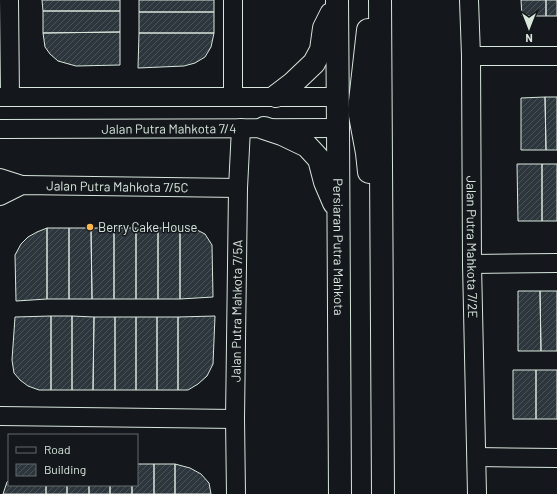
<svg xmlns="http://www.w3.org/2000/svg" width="557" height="494" font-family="Barlow,sans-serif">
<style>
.building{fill:url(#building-hatch);stroke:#d8e6dc}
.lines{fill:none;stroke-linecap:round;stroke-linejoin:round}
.minor-casing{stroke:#d8e6dc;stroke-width:20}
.tertiary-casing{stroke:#d8e6dc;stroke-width:24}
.minor{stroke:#14181c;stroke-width:18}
.tertiary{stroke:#14181c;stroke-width:22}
.poi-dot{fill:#ffb74d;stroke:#14181c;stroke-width:1.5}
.labels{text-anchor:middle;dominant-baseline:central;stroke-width:3;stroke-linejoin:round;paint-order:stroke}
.street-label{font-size:13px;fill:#d8e6dc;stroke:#14181c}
.poi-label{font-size:13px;fill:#d8e6dc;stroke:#14181c;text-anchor:start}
</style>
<defs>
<pattern id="building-hatch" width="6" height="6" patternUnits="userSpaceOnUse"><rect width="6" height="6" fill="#2c363c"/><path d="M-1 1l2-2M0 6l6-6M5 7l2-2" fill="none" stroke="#4a5358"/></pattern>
</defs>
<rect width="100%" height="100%" fill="#14181c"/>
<!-- building -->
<path class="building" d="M42,0H120V11H43Z
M139,0H214V12H139Z
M521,0H546V16H522Z
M546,0H557V16H546Z
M43,11H120V32L43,33Z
M139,12H214V33H139Z
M120,32V65L76,66L58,61L50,54L45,47L43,33Z
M139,33H214L211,47L205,57L195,63L184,66L138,68Z
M545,97L546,150H521V98Z
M545,97H557V150H546Z
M517,164H542V221H518Z
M542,164H557V221H542Z
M47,228V299L16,301L15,255L21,244L28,237L37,232Z
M47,228H69V299H47Z
M69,228H91L92,299H69Z
M91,228H114V299H92Z
M114,228H136V299H114Z
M136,228H158V299H136Z
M158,228H180V299H158Z
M180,228H193L205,234L212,245L213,297L180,299Z
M518,291H540L541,351H518Z
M540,291H557V351H541Z
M51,316V390H39L28,386L20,380L14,373L12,360L15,317Z
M51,316H72V390H51Z
M72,316L94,317L93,390H72Z
M215,316L213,364L207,376L198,384L188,390H178V317Z
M94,317H115V390H93Z
M115,317H136V390H115Z
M136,317H157V390H136Z
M157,317H178V390H157Z
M513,370H536V419H513Z
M536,370H557V419H536Z
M137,464H154V494H132V485H137Z
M154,464H175V494H154Z
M175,464L190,468L201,474L209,483L211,494H175Z
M9,480V485H46V494H3L7,482Z
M46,485H67V494H46Z
M67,485H89V494H67Z
M89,485H110V494H89Z
M110,485H132V494H110Z"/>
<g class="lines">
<!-- minor casing -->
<g class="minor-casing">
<g id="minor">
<path d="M9,0L10,97"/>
<path d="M233,0V97"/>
<path id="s1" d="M469,0L471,56L472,264L477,494"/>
<path d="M471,56H557"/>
<path d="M0,97H338"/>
<path id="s2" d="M0,129L338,128"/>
<path d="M0,178L22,185"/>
<path id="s3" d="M0,196L22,185L238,188"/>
<path d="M472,264L557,263"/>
<path d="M0,416L235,419"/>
<path d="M477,457L557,458"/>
<path id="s4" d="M236,494L235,419L238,188L241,128"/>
</g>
</g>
<!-- tertiary casing -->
<g class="tertiary-casing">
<g id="tertiary">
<path id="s5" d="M337,0L338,128L340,494"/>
<path d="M380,0L383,494"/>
<path d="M368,30L359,110L367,153L369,172"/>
<path d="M276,96L293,83L314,63L321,50L324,28L331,14"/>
<path d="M264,128L282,134L307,146L319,159L325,182L334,203"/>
</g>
</g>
<!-- minor -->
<use href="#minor" class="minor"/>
<!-- tertiary -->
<use href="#tertiary" class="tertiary"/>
</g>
<!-- markers -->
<circle class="poi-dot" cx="90" cy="227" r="4"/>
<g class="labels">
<!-- street labels -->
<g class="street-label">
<text stroke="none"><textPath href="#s2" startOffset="169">Jalan Putra Mahkota 7/4</textPath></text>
<text stroke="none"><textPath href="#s3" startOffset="120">Jalan Putra Mahkota 7/5C</textPath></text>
<text stroke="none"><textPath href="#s5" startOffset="247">Persiaran Putra Mahkota</textPath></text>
<text stroke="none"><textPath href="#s1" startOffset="247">Jalan Putra Mahkota 7/2E</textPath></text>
<text stroke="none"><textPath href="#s4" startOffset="183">Jalan Putra Mahkota 7/5A</textPath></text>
</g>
<!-- poi labels -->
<g class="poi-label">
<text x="98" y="227">Berry Cake House</text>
</g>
</g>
<!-- legend -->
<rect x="8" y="434" width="130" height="52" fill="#14181c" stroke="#626a69"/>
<rect x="16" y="447" width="20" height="6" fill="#14181c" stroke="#626a69"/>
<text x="44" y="454" font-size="12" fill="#d8e6dc">Road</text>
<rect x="16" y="464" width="20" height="12" fill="url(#building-hatch)" stroke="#626a69"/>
<text x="44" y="474" font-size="12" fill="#d8e6dc">Building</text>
<!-- north arrow -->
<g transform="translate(529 28) rotate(180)" stroke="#14181c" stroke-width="3" paint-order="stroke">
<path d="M0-3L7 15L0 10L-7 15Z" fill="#d8e6dc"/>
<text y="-6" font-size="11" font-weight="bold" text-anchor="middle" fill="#d8e6dc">N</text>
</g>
</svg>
